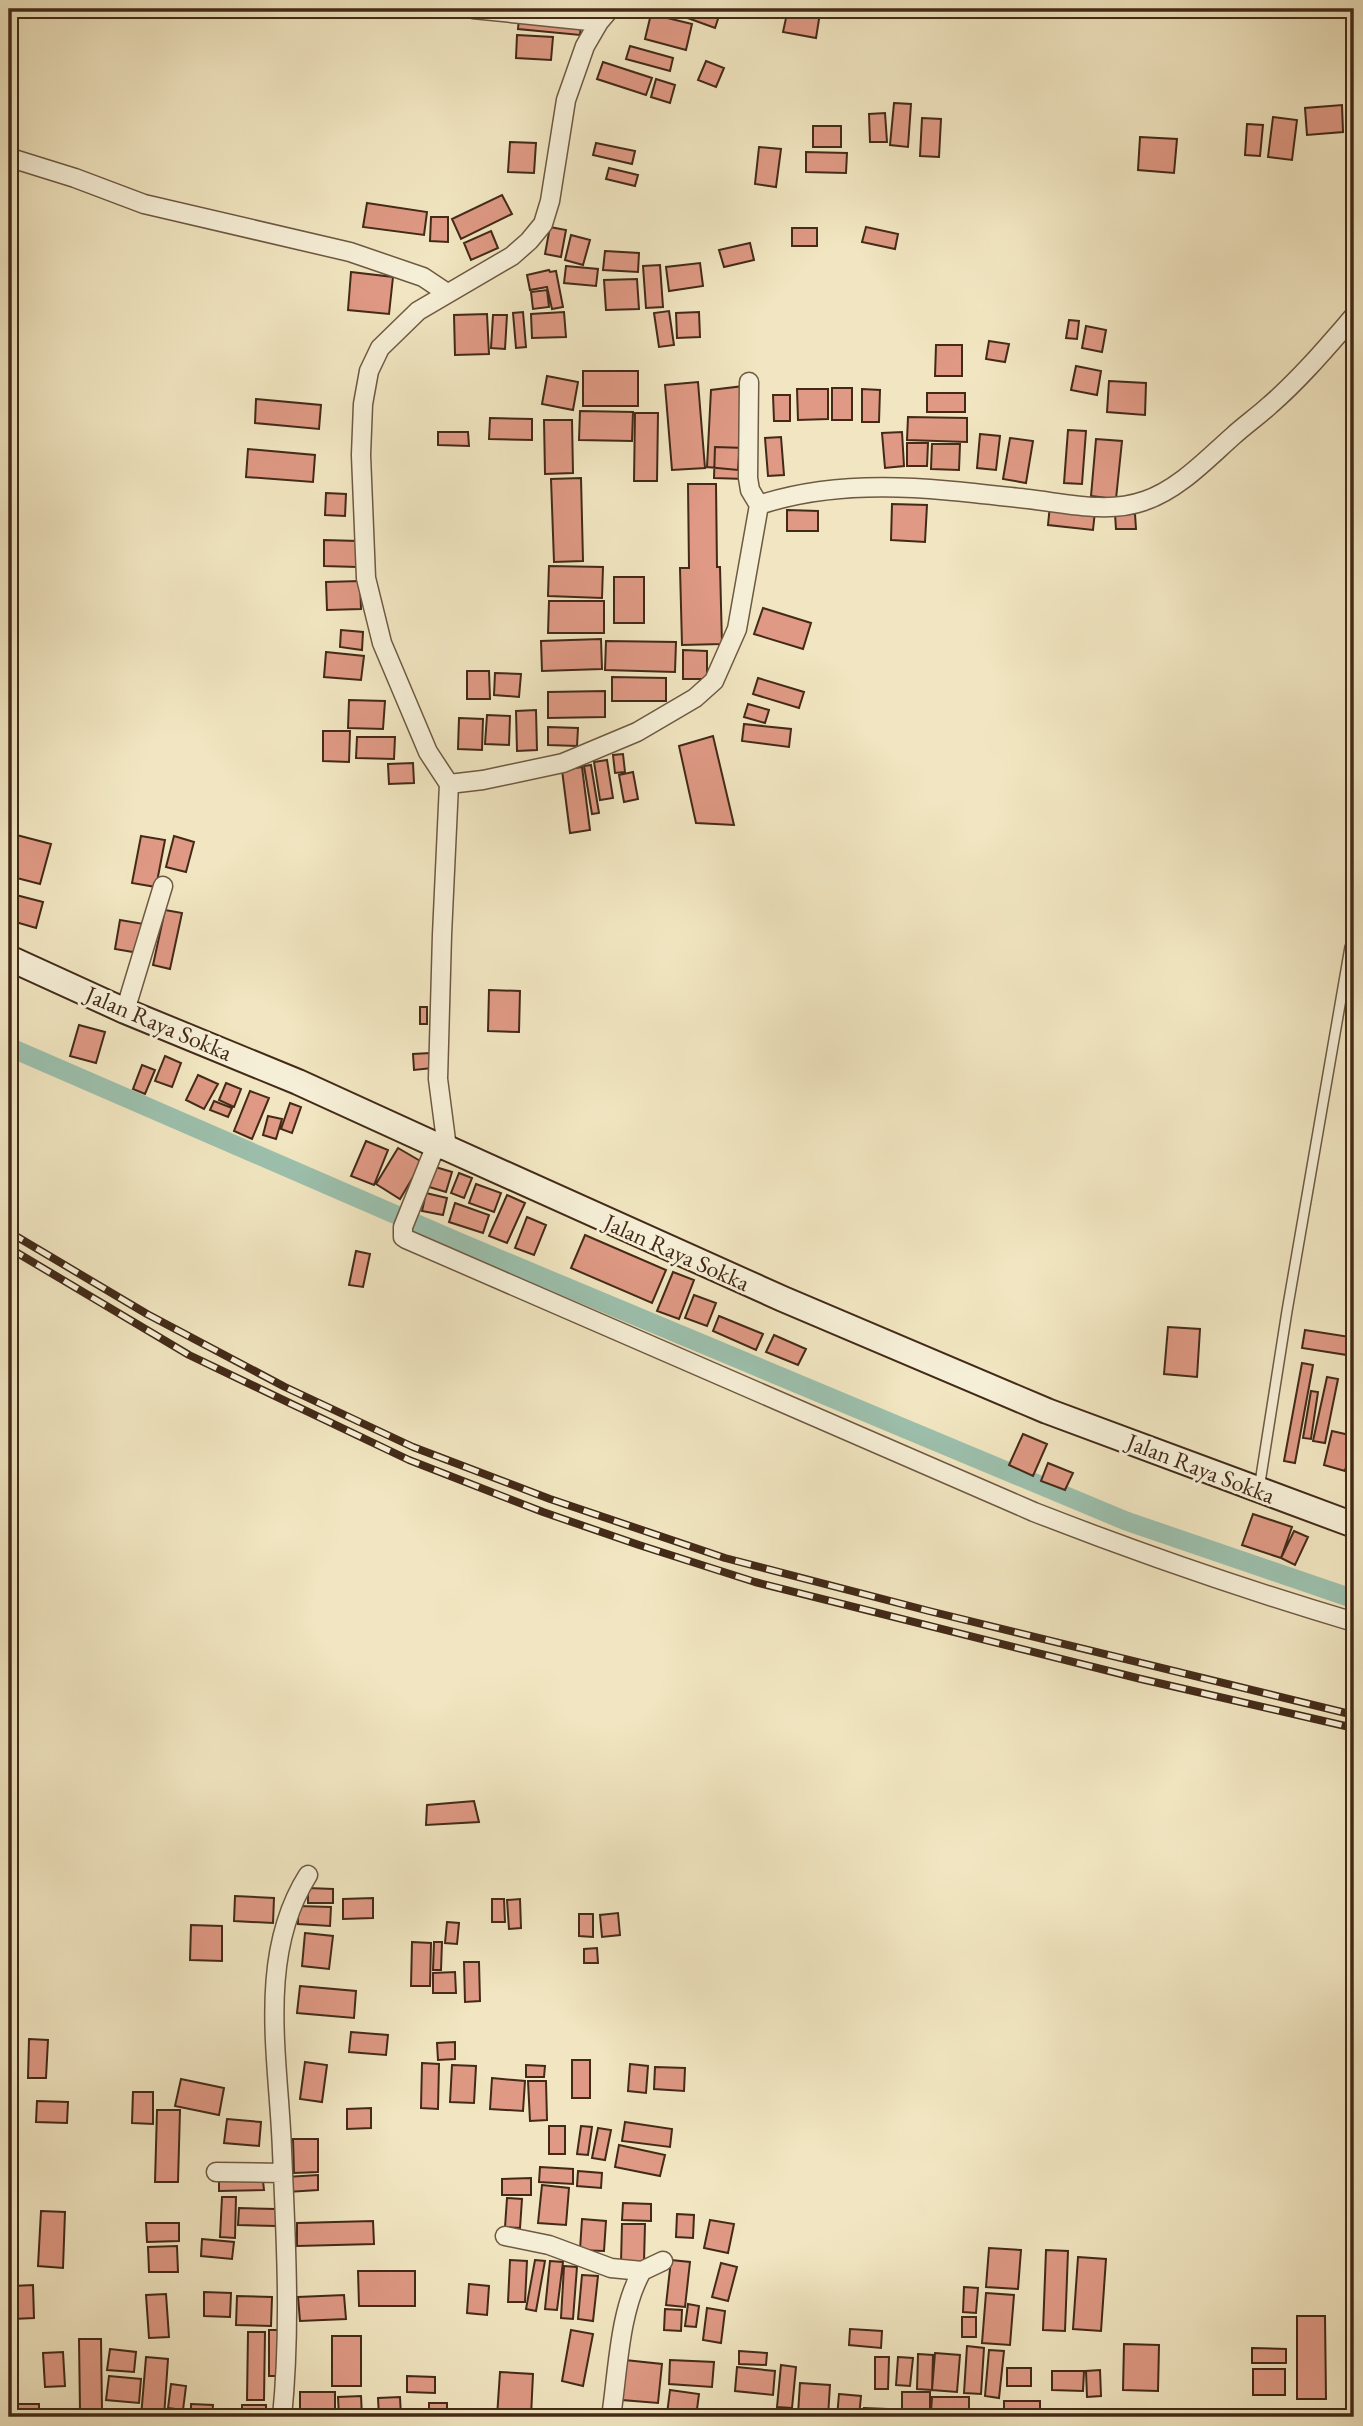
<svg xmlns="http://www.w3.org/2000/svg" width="1363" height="2426" font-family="'EB Garamond',serif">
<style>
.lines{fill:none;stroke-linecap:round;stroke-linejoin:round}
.canal{stroke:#9cc0ad;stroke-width:19}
.building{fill:#df9984;stroke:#432a18;stroke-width:2}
.service-casing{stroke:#6e5942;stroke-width:12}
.minor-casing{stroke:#6e5942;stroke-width:21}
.secondary-casing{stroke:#432a18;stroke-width:28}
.service{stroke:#f6efd7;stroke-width:9}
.minor{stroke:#f6efd7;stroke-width:18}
.secondary{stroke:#f6efd7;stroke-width:24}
.rail-casing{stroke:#432a18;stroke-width:8}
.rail{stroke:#f6efd7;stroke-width:5;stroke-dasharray:16;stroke-linecap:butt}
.labels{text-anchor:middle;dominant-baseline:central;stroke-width:6;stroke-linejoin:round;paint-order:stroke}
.street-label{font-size:24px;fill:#432a18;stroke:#f6efd7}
</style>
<rect width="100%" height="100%" fill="#f1e6c1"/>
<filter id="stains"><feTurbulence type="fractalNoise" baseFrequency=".00286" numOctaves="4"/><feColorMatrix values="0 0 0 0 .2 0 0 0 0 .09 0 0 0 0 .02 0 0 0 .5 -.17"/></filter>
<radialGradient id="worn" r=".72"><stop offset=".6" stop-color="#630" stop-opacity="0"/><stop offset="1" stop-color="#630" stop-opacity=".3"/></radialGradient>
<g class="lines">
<!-- canal -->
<path class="canal" d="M9,1047L461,1243L1126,1521L1354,1599"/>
</g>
<!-- building -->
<path class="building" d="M687,9H718L721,10L715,28L685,17Z
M788,9L820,13L816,38L783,32Z
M651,14L692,24L686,50L645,39Z
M519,18L581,25L580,35L518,29Z
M517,35L553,37L551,60L516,58Z
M630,46L673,58L670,71L626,59Z
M706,61L724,68L716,87L698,80Z
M603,62L652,78L646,95L597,79Z
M656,79L675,85L670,103L651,97Z
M894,103L911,104L908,147L890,145Z
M1342,105L1343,132L1307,135L1305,108Z
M885,113L887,142H870L869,114Z
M1273,117L1297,120L1292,160L1268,157Z
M922,118L941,119L939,157L920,156Z
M1247,124L1263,125L1260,156L1245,155Z
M813,126H841V147H813Z
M1140,137L1177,139L1174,173L1138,170Z
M510,142L536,143L534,173L508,172Z
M596,143L635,151L632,164L593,155Z
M759,147L781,149L776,187L755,184Z
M806,152L847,153L846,173L806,172Z
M609,168L638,175L635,186L606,179Z
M502,195L512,214L461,239L452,219Z
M367,203L427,212L424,235L363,227Z
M431,217H448V242L430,241Z
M550,227L566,230L561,257L545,254Z
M866,227L898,234L895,249L862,242Z
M792,228H817V246H792Z
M491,231L498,248L471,260L464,243Z
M571,235L590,240L583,265L565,260Z
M750,243L754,260L724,267L719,250Z
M605,251L639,253L638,272L603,270Z
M700,263L703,286L669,291L666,267Z
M660,265L663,307L646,308L643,266Z
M566,266L598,269L596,286L564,283Z
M549,270L550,272L556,271L563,307L552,309L547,287L530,290L527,275Z
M351,272L393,277L389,314L348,310Z
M637,279L639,309L606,310L604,280Z
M547,290L549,307L533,309L531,292Z
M669,311L674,345L659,347L654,313Z
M523,312L526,347L516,348L513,313Z
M564,312L566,337L532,338L531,314Z
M699,312L700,337L677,338L676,313Z
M487,314L489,354L455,355L454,315Z
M493,315H507L505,349L491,348Z
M1069,320L1079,321L1077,339L1066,338Z
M1086,326L1106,330L1102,352L1082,348Z
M989,341L1009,344L1005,362L986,359Z
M936,345H962V376H935Z
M1076,366L1101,371L1097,395L1071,390Z
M583,371H638V406H583Z
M547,376L578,382L573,410L542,404Z
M1109,381L1146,383L1145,415L1107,412Z
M698,382L705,468L672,470L665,385Z
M744,386L738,470L707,467L711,390Z
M832,388H852V420H832Z
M797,389H828V419L798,420Z
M862,389L880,390L879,422H862Z
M927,393H965V412H927Z
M773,395H790V421H774Z
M256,399L321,405L319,429L255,423Z
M580,411L633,412L632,441L579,440Z
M635,413H658L657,481H634Z
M908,417L967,418V442L907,440Z
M490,418L532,419V440L489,439Z
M544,420H572L573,473L545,474Z
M1068,430L1086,431L1082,484L1064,483Z
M438,432H468L469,446L438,445Z
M902,432L904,466L885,468L882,433Z
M980,434L1000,436L996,470L977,468Z
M781,437L784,475L768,476L765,438Z
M1010,438L1033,441L1026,483L1003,479Z
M1096,439L1122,441L1116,499L1091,496Z
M907,443H928L927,466H907Z
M932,444H960L959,470L931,469Z
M715,447L745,448L744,479L714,478Z
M248,449L315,455L313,482L246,477Z
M581,478L583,561L554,562L551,479Z
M688,484H716L717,567H720L722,644L682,645L680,568H689Z
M326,493L346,494L345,516L325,515Z
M892,504L927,505L925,542L891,540Z
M1050,505L1095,511L1093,530L1048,525Z
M787,510L818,511V531H787Z
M1115,514H1135L1136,529H1116Z
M324,540L358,541L357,567L324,566Z
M549,566L603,567L602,598L548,596Z
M614,577H644V623H614Z
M360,581L361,609L327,610L326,582Z
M549,601H604V633H548Z
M763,608L811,623L803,649L754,634Z
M341,630L363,632L362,650L340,647Z
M601,639L602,669L542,671L541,641Z
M606,641L676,642L675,672L605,670Z
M683,650L707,651V679H683Z
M326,652L364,656L361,680L324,677Z
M467,671H489L490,699H467Z
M495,673L521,674L519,697L494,695Z
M612,677L666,678V701H612Z
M758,678L804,692L799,708L753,694Z
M605,691V717L548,718V692Z
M349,700L385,701L383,729L348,728Z
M748,704L769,710L765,723L744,717Z
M536,710L537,750L517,751L516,711Z
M487,715L510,716L509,745L485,744Z
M459,718L483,719L482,750L458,749Z
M744,724L791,729L789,747L742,741Z
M548,727L578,728L577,746L548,745Z
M323,731H350L349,762L323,761Z
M713,736L734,825L696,823L679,746Z
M357,737H395L394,759L356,758Z
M623,754L625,772L615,773L613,755Z
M607,760L613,798L600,800L594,762Z
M413,763L414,783L389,784L388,764Z
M591,765L599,813L592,814L584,766Z
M582,767L590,830L570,833L562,770Z
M633,772L638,799L624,802L619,775Z
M9,833L51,844L40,884L9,876Z
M141,836L165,840L156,887L132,883Z
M174,836L194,842L186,872L166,867Z
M9,882L18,885L16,895L43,902L36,928L9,920V922Z
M165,910L182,913L170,969L153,965Z
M120,920L144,924L139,953L115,949Z
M489,990L520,991L519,1032L488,1031Z
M420,1007H427V1024H420Z
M79,1025L105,1032L96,1063L70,1056Z
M430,1053L432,1068L414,1070L413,1054Z
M165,1056L181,1063L172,1087L155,1081Z
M142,1065L155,1070L145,1094L133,1089Z
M198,1075L218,1084L204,1109L186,1100Z
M226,1083L241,1089L234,1107L219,1100Z
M250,1091L269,1098L252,1139L234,1131Z
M214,1101L232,1108L228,1117L210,1110Z
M290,1103L301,1107L292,1133L281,1129Z
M268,1116L282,1119L276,1139L263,1135Z
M366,1141L388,1150L374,1185L351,1176Z
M398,1148L422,1162L400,1199L376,1184Z
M432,1166L452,1172L446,1192L426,1186Z
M459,1173L472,1178L464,1198L451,1193Z
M476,1184L501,1193L494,1212L469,1203Z
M426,1193L447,1198L443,1215L422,1211Z
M507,1195L525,1203L507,1243L489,1236Z
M455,1203L489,1215L483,1233L449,1222Z
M527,1217L546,1225L534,1255L515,1248Z
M585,1235L666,1270L652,1303L571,1268Z
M356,1251L370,1254L363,1287L349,1285Z
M673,1272L694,1280L679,1319L657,1311Z
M694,1295L716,1303L707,1326L685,1318Z
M719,1316L763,1334L756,1350L713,1331Z
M1168,1327L1200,1329L1197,1377L1164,1374Z
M1305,1330L1350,1337L1347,1355L1302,1348Z
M774,1335L806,1349L798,1365L766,1352Z
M1302,1363L1313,1365L1295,1463L1284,1461Z
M1327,1377L1338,1379L1325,1443L1313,1441Z
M1311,1391L1318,1392L1311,1439L1303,1438Z
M1332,1431L1354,1436L1345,1471L1324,1465Z
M1023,1434L1047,1444L1033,1476L1009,1465Z
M1048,1463L1073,1473L1065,1490L1041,1481Z
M1253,1514L1292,1527L1281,1558L1242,1545Z
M1294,1531L1308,1537L1295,1565L1281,1558Z
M474,1801L479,1822L426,1825L427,1805Z
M308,1888L333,1889V1903H308Z
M235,1896L274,1898L273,1923L234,1921Z
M373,1898V1918L343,1919V1899Z
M492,1899H504L505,1922H492Z
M520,1899L521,1928L509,1929L507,1900Z
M298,1906L331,1907L330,1926L298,1924Z
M618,1913L620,1935L602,1937L600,1915Z
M579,1914H593V1937L579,1936Z
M447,1922L459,1923L457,1944L445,1943Z
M191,1925L222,1926V1961L190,1960Z
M305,1933L333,1936L329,1969L302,1966Z
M412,1942L431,1943L430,1986H411Z
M434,1942H442L441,1970H433Z
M597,1948L598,1963H584V1949Z
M464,1962H479L480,2001L465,2002Z
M455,1972L456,1993H433V1973Z
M300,1986L356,1991L354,2018L297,2013Z
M351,2032L388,2035L386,2055L349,2052Z
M29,2039L48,2040L46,2078H28Z
M455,2042V2059L438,2060L437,2043Z
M572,2060H590V2098H572Z
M305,2062L327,2065L322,2102L300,2099Z
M422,2063L439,2064L438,2109L421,2108Z
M630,2064L648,2066L646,2093L628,2091Z
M452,2065L476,2066L474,2103L450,2102Z
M526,2065L545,2066L544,2077H526Z
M655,2067L685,2068L684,2091L654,2089Z
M492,2078L525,2081L523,2111L490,2109Z
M181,2079L224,2088L219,2115L175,2106Z
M528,2081H546L547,2120L530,2121Z
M133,2092H153V2124L132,2123Z
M37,2101L68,2102L67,2123L36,2122Z
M371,2108V2128L347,2129V2109Z
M157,2110H180L178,2182H155Z
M227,2119L261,2122L259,2146L224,2143Z
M625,2122L672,2129L670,2147L622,2141Z
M549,2126H565V2154H549Z
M581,2126L592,2127L588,2155L577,2154Z
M598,2128L611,2130L605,2160L592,2158Z
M293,2139H318V2172L294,2173Z
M619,2145L665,2155L660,2176L615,2167Z
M540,2167L573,2169V2184L539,2182Z
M578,2171L602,2173L601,2188L577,2186Z
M318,2175V2190L287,2192L286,2177Z
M531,2178V2195H502V2179Z
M219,2181H263L264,2190L219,2191Z
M542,2185L569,2188L566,2225L538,2223Z
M222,2197H236L235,2238L220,2237Z
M507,2198L522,2199L520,2228L505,2227Z
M623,2203L651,2204V2221L622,2220Z
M239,2208L276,2209V2226L238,2225Z
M41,2211L65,2212L63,2268L38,2266Z
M677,2214L694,2215L693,2238L676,2237Z
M582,2219L606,2221L604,2251L580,2250Z
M710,2220L734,2224L728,2253L704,2248Z
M373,2221L374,2244L297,2246V2223Z
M146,2223H179V2241L147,2242Z
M622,2224H645L644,2262H621Z
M202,2239L234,2242L232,2259L201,2256Z
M177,2246L178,2272H149L148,2247Z
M989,2248L1021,2250L1018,2289L986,2287Z
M1046,2250L1068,2251L1065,2331L1043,2330Z
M1078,2257L1106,2259L1101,2331L1073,2329Z
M510,2260L527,2261L525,2302H508Z
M535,2260L545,2261L536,2311L526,2309Z
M671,2260L690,2262L685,2307L666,2305Z
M550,2261L563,2262L557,2310L545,2309Z
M721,2263L737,2267L728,2301L712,2297Z
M564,2266L577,2267L573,2319L561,2318Z
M358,2271H415V2306H359Z
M582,2275L598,2276L593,2321L578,2319Z
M469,2284L489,2286L487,2315L467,2313Z
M33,2285L34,2318L13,2319V2286Z
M964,2287L978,2288L976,2313L963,2312Z
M204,2292L231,2293L230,2317L204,2316Z
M986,2293L1014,2295L1010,2345L982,2343Z
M166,2294L169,2337L149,2338L146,2295Z
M344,2295L346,2319L300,2321L298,2297Z
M237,2296L272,2297L271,2326L236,2325Z
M688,2304L699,2306L696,2327L685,2326Z
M707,2308L725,2311L721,2343L703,2340Z
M665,2309L682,2310L681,2331L664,2330Z
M1297,2316H1325L1326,2399H1297Z
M962,2317H976V2337H962Z
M850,2329L882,2331L881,2348L849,2345Z
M269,2330H281L280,2376H269Z
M571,2330L593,2334L583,2386L562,2381Z
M248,2332H265L264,2400H247Z
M332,2336H361V2386H332Z
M79,2339H101L102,2410H80Z
M1124,2344L1159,2345L1158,2391L1123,2390Z
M967,2346L984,2348L981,2394L964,2393Z
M1252,2348L1286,2349V2363H1252Z
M110,2349L136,2352L134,2372L107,2370Z
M989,2350L1004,2351L999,2398L985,2396Z
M739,2351L767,2353L766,2365L739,2364Z
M9,2352L12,2353L9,2417Z
M63,2352L65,2386L45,2387L43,2353Z
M935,2353L960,2355L957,2392L932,2390Z
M918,2354L933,2355L932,2390L917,2389Z
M146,2357L168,2359L164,2417H141Z
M875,2357H889L888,2389H875Z
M898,2357L913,2358L910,2386L896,2385Z
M625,2360L662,2364L658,2403L622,2400Z
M670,2360L714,2362L712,2387L669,2384Z
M781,2365L796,2367L792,2408L777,2407Z
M737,2367L775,2371L773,2395L735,2391Z
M1007,2368H1031V2386H1007Z
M1253,2369H1285V2395H1253Z
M1100,2370L1101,2396L1087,2397L1086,2371Z
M1052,2371H1084L1083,2391L1052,2390Z
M500,2372L533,2374L531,2416L497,2417Z
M109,2376L141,2379L139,2403L106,2400Z
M407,2376L435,2377V2393L407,2392Z
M800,2383L830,2385L828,2417L798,2414Z
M171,2384L186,2386L183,2410L168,2408Z
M670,2390L699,2394L696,2417L667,2414Z
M300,2392H335V2410L300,2409Z
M902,2392H930V2411H902Z
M839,2394L861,2396L859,2417H837Z
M361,2396L362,2417H339L338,2397Z
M400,2397L401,2417H379L378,2398Z
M932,2397H969V2412H931Z
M1004,2401H1040V2417H1004Z
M429,2403H447V2417H429Z
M16,2404H39V2417H15Z
M191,2404L213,2405L212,2417H191Z
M242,2405H266V2417H242Z
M864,2408L887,2409V2417H864Z
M620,2411L656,2413V2417H619Z"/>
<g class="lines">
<!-- service casing -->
<g class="service-casing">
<path id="service" d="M1259,1489L1287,1311L1350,947"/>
</g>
<!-- minor casing -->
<g class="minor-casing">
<path id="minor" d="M473,9L599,22
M9,154L14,159L75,178L144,204L350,252L423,277L447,293
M749,382L748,478L750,490L759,505
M449,784L428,752L382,643L366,578L361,455L363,404L369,371L380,348L418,311L512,256L529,241L543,224L550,201L566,100L585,46L599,22L610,9
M125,1011L163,886
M436,1145L403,1227V1237L406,1239L1034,1512C1139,1553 1246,1590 1354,1622
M447,1148L438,1079L442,935L449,784L483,780L563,763L637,732L695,698L714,681L737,629L759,505C847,476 938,489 1028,499C1064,503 1108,514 1144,501C1178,490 1207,459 1233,436C1245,425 1258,416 1270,405C1301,378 1327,347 1354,316
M216,2172L283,2173
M505,2236L549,2245L611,2268L642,2271
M282,2417C291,2328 286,2240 282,2151C279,2060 256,1957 308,1875
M611,2417C618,2372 619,2311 642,2271L663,2261"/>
</g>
<!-- secondary casing -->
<g class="secondary-casing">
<path id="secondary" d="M9,958L125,1011L298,1082L436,1145L447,1148L783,1299L1047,1411L1354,1525"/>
</g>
<!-- service -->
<use href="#service" class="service"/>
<!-- minor -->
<use href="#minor" class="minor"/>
<!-- secondary -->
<use href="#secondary" class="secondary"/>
<!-- rail casing -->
<g class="rail-casing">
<path id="rail" d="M9,1232L147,1314L285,1387L413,1447L550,1499L725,1558L929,1611L1354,1715
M9,1248L189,1355L409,1460L543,1512L639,1545L755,1582L1141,1679L1354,1728"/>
</g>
<!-- rail -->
<use href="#rail" class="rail"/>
</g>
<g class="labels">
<!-- street labels -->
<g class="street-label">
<text transform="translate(159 1023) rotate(23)">Jalan Raya Sokka</text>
<text transform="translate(677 1252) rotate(24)">Jalan Raya Sokka</text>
<text transform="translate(1201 1468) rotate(21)">Jalan Raya Sokka</text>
</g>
</g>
<!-- margin -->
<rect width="1363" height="2426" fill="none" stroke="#f1e6c1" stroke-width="35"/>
<rect x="10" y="10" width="1342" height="2405" fill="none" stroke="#432a18" stroke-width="3.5"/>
<rect x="18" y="18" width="1328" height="2391" fill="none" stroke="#432a18" stroke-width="2"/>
<rect width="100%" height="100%" filter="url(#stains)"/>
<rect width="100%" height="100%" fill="url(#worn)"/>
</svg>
